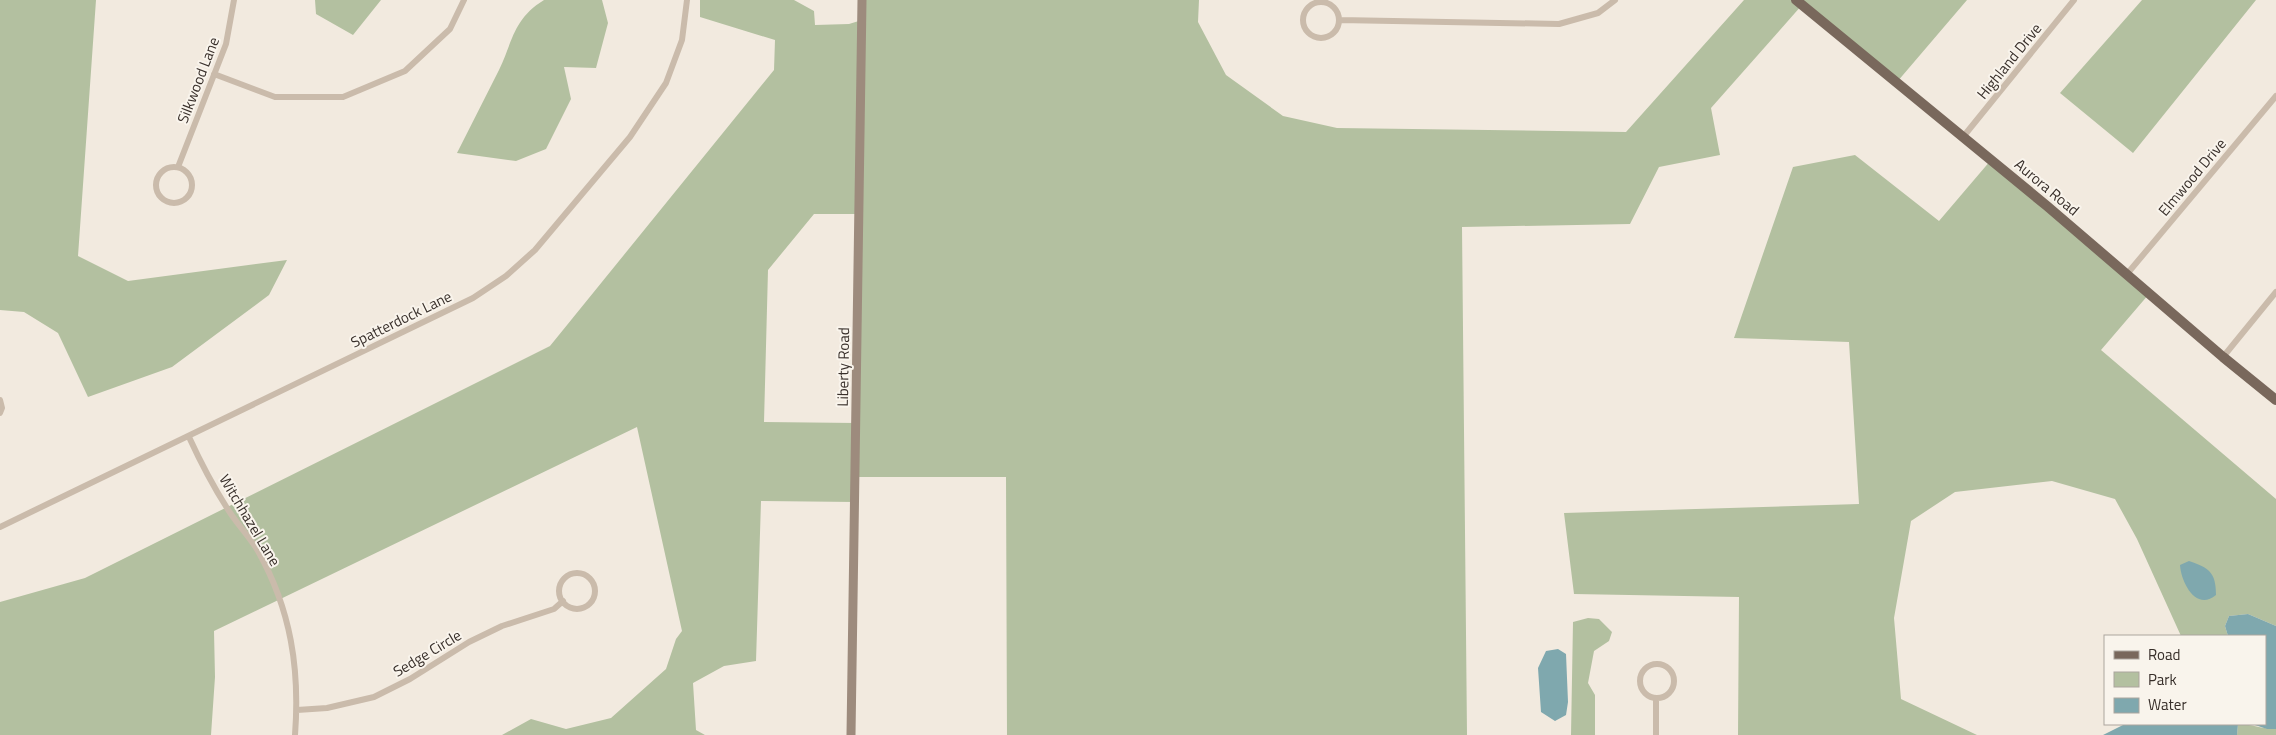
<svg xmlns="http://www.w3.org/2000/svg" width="2276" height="735" font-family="'Titillium Web',sans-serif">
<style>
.green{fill:#b3c0a0;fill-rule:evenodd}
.water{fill:#7fa8ae}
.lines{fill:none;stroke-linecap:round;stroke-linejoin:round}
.street{stroke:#cabbab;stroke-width:6}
.secondary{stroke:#9d8b7d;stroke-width:9}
.primary{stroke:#79685c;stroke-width:10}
.labels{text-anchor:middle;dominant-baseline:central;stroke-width:4;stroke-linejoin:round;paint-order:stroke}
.street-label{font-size:15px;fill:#382f2a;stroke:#f9f4ec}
</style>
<rect width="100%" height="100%" fill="#f2eadf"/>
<!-- green -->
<path class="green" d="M0,0H96L78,256L128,281L287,260L269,295L172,367L88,397L58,333L24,312L0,310Z
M315,0H381L353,35L316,14Z
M544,0H602L608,23L596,68L564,67L571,99L546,149L516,161L457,153C471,125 485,98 499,70C513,41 513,19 544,0Z
M700,0H794L814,11L815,25L849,24L862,20V0H1199L1198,22L1226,75L1283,116L1337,128L1626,132L1744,0H1967L1897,82L1802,5L1711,108L1720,155L1659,167L1630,224L1462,227L1467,735H1007L1006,477H855V502L761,501L756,661L724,666L693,683L696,730L705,735H502L531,719L566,729L611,718L666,669L676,639L682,631L637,427L214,631L215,677L211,735H0V602L85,578L550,346L774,70L775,40L700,17ZM814,214H859L856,423L764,422L768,270Z
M2142,0H2256L2133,153L2060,93Z
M1855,155L1939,221L1991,160L2149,294L2101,350L2276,499V626L2248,614L2229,616L2225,626L2228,636H2181L2137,539L2115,499L2052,481L1955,492L1911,521L1894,618L1901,699L1977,735H1738L1739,597L1574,594L1564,513L1859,504L1849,342L1734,338L1793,167Z
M1588,618L1599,619L1612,632L1609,641L1594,651L1588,683L1595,695V735H1571L1573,622Z
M2238,724C2251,724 2262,729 2276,729V735H2237Z"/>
<!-- water -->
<path class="water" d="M2189,561C2209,568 2216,572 2216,595C2196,612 2181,582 2180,565Z
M2248,614L2276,626V729H2267L2252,724H2265V636H2228L2225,626L2229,616Z
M1558,649L1566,654L1568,702L1566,715L1555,721L1541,712L1538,668L1546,651Z
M2125,724H2238L2237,735H2103Z"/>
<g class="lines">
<!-- street -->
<path class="street" d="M1303 20a18 18 0 1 1 36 0a18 18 0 1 1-36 0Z
M1340,20L1559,24L1598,13L1615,0
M214,74L275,97H343L405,71L450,29L464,0
M1963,137L2074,0
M156 185a18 18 0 1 1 36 0a18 18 0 1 1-36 0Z
M178,167L226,44L234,0
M2127,274L2276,96
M2223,357L2276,292
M0,400L2,408L0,413
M189,437C200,461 213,486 227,508C236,523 249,536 258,551C291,610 300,669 295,735
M0,527L473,298L506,276L535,250L630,137L666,83L682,40L687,0
M559 591a18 18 0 1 1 36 0a18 18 0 1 1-36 0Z
M1640 681a17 17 0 1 1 34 0a17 17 0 1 1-34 0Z
M297,710L327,708L374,697L410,679L469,642L502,626L554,609L563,601
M1656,735V700"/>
<!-- secondary -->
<path class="secondary" d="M851,735L862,0"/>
<!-- primary -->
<path class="primary" d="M1796,0L2047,206L2223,357L2276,400"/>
</g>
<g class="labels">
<!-- street labels -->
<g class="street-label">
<text transform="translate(2009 61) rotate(-51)">Highland Drive</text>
<text transform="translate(198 80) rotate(-69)">Silkwood Lane</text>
<text transform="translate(2192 177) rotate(-50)">Elmwood Drive</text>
<text transform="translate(2047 187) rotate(40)">Aurora Road</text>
<text transform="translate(401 319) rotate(-26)">Spatterdock Lane</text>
<text transform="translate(843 367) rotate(-89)">Liberty Road</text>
<text transform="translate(250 520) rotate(59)">Witchhazel Lane</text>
<text transform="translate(427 653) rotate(-31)">Sedge Circle</text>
</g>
</g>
<!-- legend -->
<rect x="2104" y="635" width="162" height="90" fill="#f9f4ec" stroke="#aca59e"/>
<rect x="2114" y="651" width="25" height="8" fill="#79685c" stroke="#aca59e"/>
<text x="2148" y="660" font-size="15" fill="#382f2a">Road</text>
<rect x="2114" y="672" width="25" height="15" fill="#b3c0a0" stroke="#aca59e"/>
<text x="2148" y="685" font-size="15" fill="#382f2a">Park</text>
<rect x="2114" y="698" width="25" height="15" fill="#7fa8ae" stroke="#aca59e"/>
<text x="2148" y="710" font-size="15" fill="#382f2a">Water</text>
</svg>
